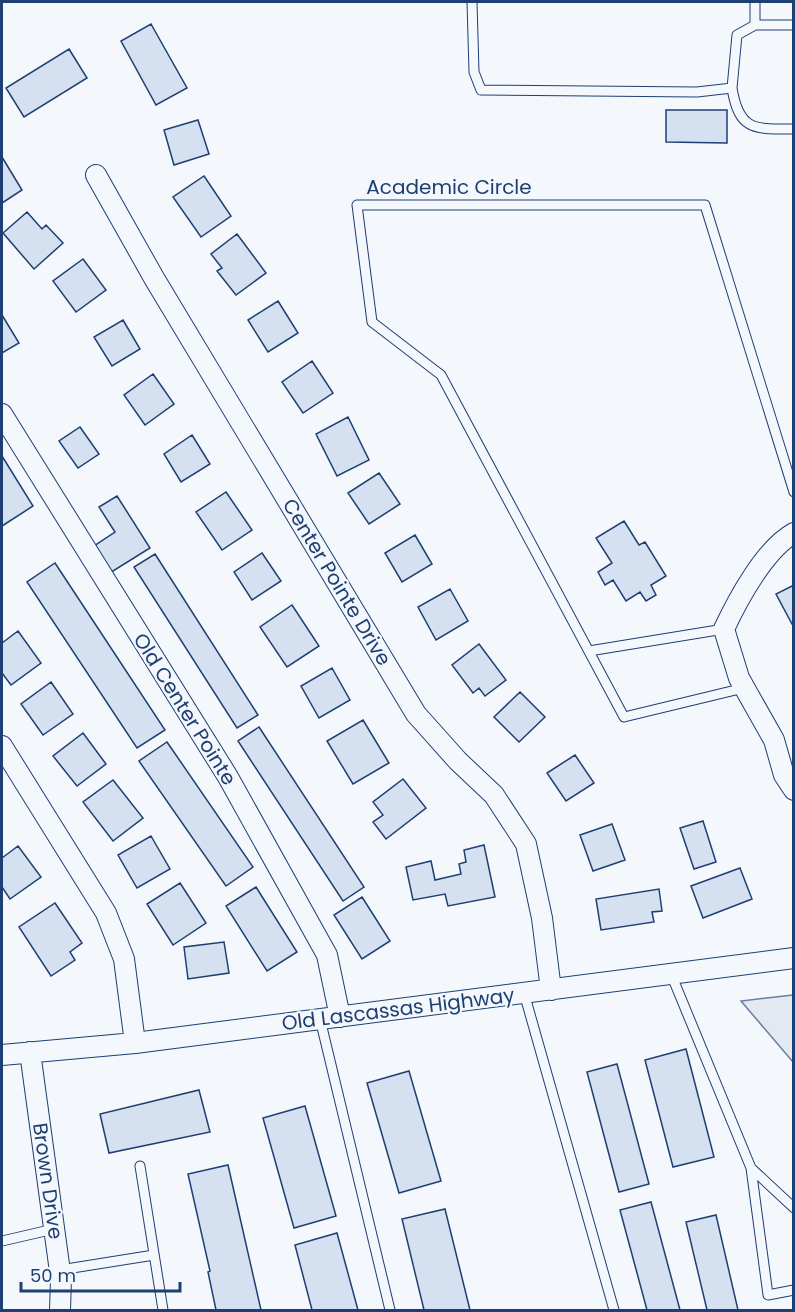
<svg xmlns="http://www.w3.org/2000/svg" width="795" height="1312" font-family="Poppins,sans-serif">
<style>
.green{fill:#e3e9f0;stroke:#687fa3;stroke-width:1.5}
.building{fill:#d5e0f0;stroke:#1d3f73;stroke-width:1.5}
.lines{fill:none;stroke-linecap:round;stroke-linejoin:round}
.service-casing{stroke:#1d3f73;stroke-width:11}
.minor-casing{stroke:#1d3f73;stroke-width:22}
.service{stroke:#f4f7fb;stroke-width:9}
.minor{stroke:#f4f7fb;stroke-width:20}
.labels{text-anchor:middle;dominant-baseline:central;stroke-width:4.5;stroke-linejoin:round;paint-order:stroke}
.street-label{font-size:20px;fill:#1d3f73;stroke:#f4f7fb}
</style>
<rect width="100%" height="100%" fill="#f4f7fb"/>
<!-- green -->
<path class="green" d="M793,995H794L793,1062L741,1001Z"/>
<!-- building -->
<path class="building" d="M151,24L187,88L156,105L121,41Z
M69,49L87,78L24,117L6,88Z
M666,110H727V143L666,142Z
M198,120L209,154L174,165L164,130Z
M2,157L22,190L2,203Z
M204,176L231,216L201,237L173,197Z
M27,212L42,229L46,225L63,243L34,269L3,233Z
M237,234L266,273L236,295L217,271L222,268L211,254Z
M83,259L106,290L76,312L53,281Z
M278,301L298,333L268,352L248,320Z
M2,315L19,343L2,353Z
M123,320L140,349L112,366L94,337Z
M312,361L333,393L303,413L282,382Z
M153,374L174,404L145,425L124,395Z
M348,417L369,460L337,476L316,434Z
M80,427L99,454L78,468L59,441Z
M192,435L210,464L181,482L164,454Z
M2,456L33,506L2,526Z
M379,473L400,504L369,524L348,493Z
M226,492L252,530L222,550L196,512Z
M117,496L150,548L105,576L88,550L115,532L99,507Z
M624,521L639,545L645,542L666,576L651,585L656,595L646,601L640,592L626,601L613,580L605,585L598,572L612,563L596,538Z
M415,535L432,564L402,582L385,553Z
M262,553L281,581L252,600L234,572Z
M155,554L258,715L237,728L134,567Z
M55,563L165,730L137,748L27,582Z
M794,585V623L792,624L776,594Z
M450,589L468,621L436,640L418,607Z
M292,605L319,646L287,667L260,627Z
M18,631L41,663L11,685L2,673V643Z
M479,644L506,680L485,696L479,688L473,693L452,665Z
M332,668L350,700L319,718L301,686Z
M51,682L73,714L43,735L21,704Z
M520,692L545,717L519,742L494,717Z
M363,720L389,763L353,784L327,741Z
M259,727L364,887L343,901L238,741Z
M83,733L106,764L77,786L53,756Z
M167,742L253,867L226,886L139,761Z
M575,755L594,783L566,801L547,773Z
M403,779L426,808L386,839L373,822L383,815L373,802Z
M113,780L143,818L113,841L83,802Z
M703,821L716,862L694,869L680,828Z
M612,824L625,860L593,871L580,835Z
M151,836L170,869L137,888L118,855Z
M484,845L495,897L448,906L445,894L413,900L406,867L431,861L435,880L461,874L459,864L466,862L464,850Z
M18,846L41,877L10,899L2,887V858Z
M740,868L752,899L703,918L691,886Z
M180,883L206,923L173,945L147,904Z
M256,887L297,952L267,971L226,906Z
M659,889L662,911L652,912L654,922L601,930L596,899Z
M362,897L390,941L362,959L334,915Z
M55,903L82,943L70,952L75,960L51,976L19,927Z
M224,942L229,973L188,979L184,947Z
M686,1049L714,1157L673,1167L645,1060Z
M617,1064L649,1184L619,1192L587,1072Z
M409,1071L441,1181L399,1193L367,1083Z
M199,1090L210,1132L109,1153L100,1114Z
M305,1106L336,1216L294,1228L263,1118Z
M228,1165L261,1310H216L208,1272L210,1271L188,1174Z
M651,1202L680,1310H647L620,1210Z
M445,1209L470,1310H424L402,1219Z
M716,1215L738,1310H707L686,1222Z
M337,1233L358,1310H312L295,1245Z"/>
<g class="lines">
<!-- service casing -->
<g class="service-casing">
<path id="service" d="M472,2L474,72L481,90L697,92L732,88L737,35L755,25H794
M755,25V2
M732,88C739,131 754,129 794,129
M589,651L724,629
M744,688L624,717L441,375L372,322L357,205H705L794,492
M671,974L751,1168L768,1295L794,1290
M524,993L614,1310
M320,1019L390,1310
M140,1166L163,1310
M751,1168L794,1208
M2,1241L54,1229
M60,1270L154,1255"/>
</g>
<!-- minor casing -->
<g class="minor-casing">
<path id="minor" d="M96,175L154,278L416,714L458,761L494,795L526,844L542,918L551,990
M2,414L228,777L327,955L340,1017
M794,533C765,549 738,599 724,629L739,678L774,740L784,775L794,790
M2,746L106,913L124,959L135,1043
M30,1052L61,1279L60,1310
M2,1055L135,1043L794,958"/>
</g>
<!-- service -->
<use href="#service" class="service"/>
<!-- minor -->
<use href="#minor" class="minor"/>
</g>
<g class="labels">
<!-- street labels -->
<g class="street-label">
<text x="449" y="187">Academic Circle</text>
<text transform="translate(337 582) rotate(59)">Center Pointe Drive</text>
<text transform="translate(185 709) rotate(58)">Old Center Pointe</text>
<text transform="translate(398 1009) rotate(-7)">Old Lascassas Highway</text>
<text transform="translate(48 1181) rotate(82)">Brown Drive</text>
</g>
</g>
<!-- border -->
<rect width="795" height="1312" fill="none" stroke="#1d3f73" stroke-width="6"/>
<!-- scale -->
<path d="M21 1282v9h159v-9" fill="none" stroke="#1d3f73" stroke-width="3"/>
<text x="30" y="1282" font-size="18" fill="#1d3f73" stroke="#f4f7fb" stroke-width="4.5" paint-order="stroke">50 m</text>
</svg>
